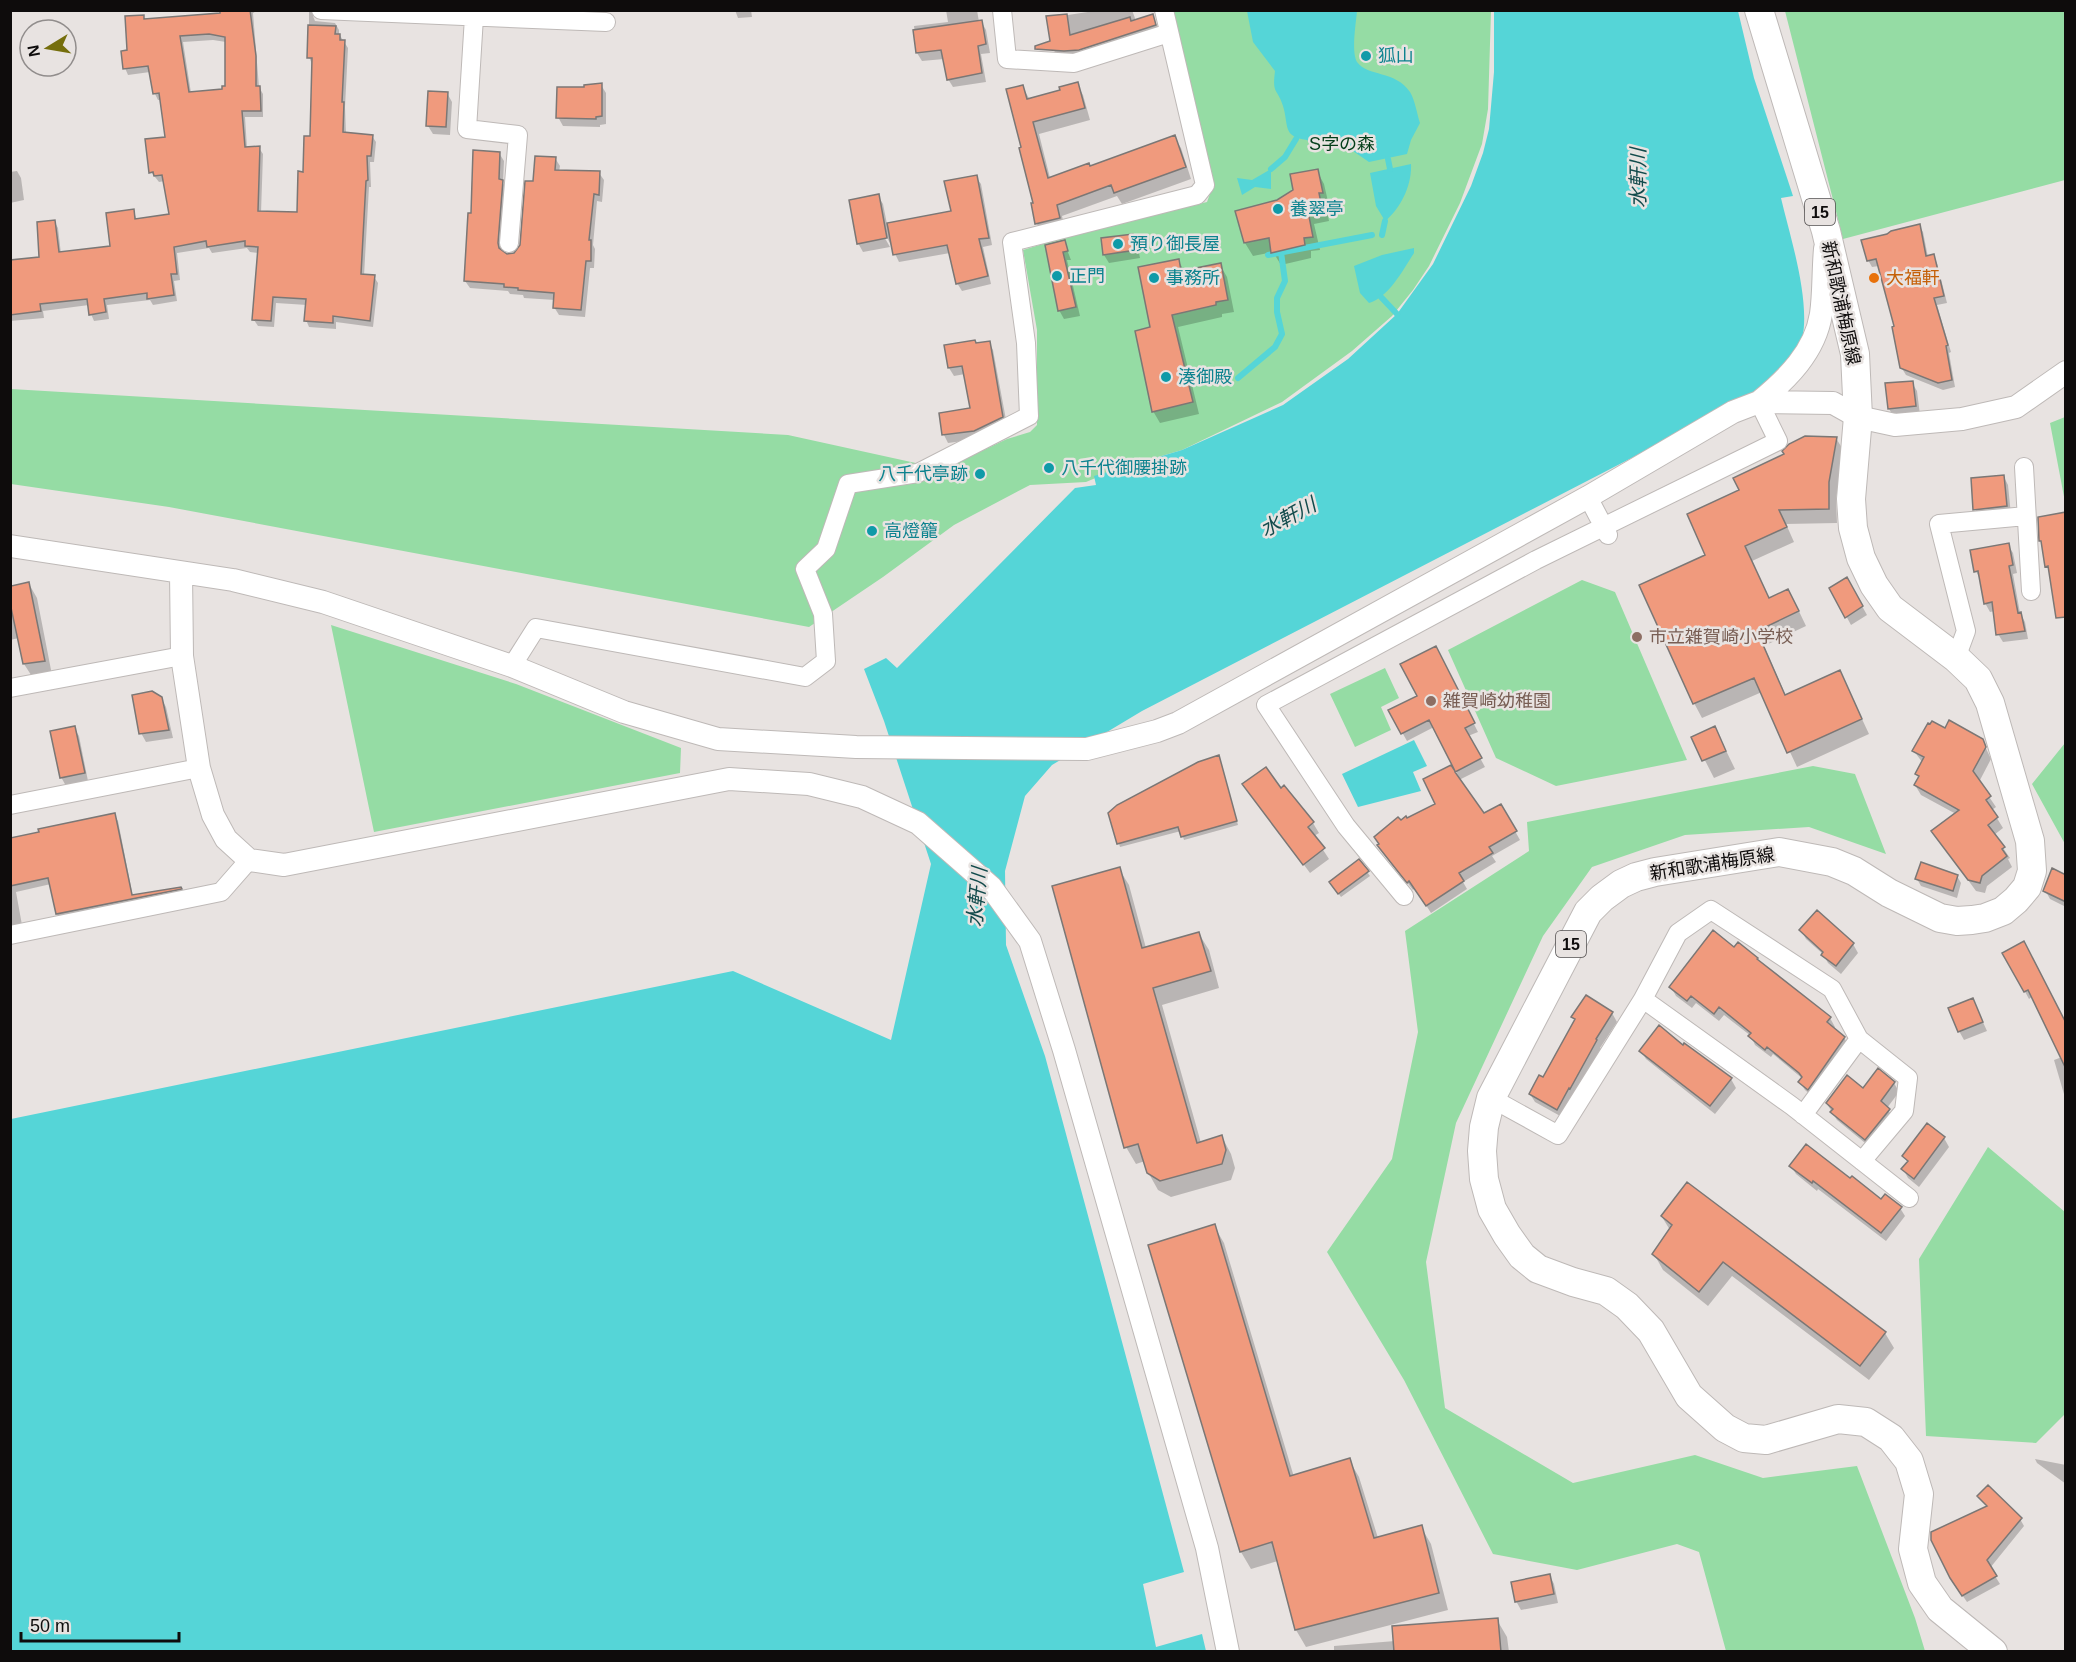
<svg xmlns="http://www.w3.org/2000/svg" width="2076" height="1662" font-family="Helvetica,'Noto Sans JP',sans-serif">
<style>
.green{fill:#95dca4}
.water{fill:#55d5d7}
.shadow{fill:#0003;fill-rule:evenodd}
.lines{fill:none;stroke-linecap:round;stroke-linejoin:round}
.stream{stroke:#55d5d7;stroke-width:6}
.building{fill:#f09a7d;stroke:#7b7775;stroke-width:1.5;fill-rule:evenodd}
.minor-casing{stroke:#beb9b7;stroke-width:20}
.tertiary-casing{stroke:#beb9b7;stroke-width:24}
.primary-casing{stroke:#beb9b7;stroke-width:30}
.minor{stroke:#fff;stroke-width:18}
.tertiary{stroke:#fff;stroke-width:22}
.primary{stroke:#fff;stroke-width:28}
.culture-dot{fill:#0f9aa8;stroke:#e8e3e1;stroke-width:2}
.food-dot{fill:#e8710a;stroke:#e8e3e1;stroke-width:2}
.education-dot{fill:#8d6e63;stroke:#e8e3e1;stroke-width:2}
.labels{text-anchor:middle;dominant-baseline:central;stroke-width:5;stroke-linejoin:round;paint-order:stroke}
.shield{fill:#e8e3e1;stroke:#4f4c4c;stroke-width:1.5}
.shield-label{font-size:16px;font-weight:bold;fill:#0e0c0c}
.culture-label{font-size:18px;fill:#0d838f;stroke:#e8e3e1;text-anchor:start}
.park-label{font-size:18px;fill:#033e19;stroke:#e8e3e1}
.food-label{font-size:18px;fill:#c56008;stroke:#e8e3e1;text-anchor:start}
.street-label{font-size:18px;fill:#0e0c0c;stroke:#e8e3e1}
.education-label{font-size:18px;fill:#785e54;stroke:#e8e3e1;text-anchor:start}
.water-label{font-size:20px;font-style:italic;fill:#124b4c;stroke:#e8e3e1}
</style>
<rect width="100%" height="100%" fill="#e8e3e1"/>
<!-- green -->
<path class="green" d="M1172,11H1491L1488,109L1482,144L1460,203L1429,266L1413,290L1392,316L1352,351L1282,402L1182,450L1117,469L1086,482L1030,485L954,525L883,577L809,627L169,507L11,484V389L788,435L943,469L1007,439L1030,432L1037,425V330L1023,250L1082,232L1207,202L1212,188Z
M1785,11H2065V180L1843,239Z
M2065,417V502L2050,423Z
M1582,580L1615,592L1687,760L1556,786L1496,758L1448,650Z
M331,625L516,684L681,748L680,773L374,832Z
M1385,668L1399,698L1381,707L1391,730L1355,747L1330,694Z
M2065,743V844L2032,784Z
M1813,766L1855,774L1886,854L1809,827L1685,835L1592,867L1543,936L1456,1123L1426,1262L1445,1408L1573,1483L1695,1455L1763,1478L1857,1466L1915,1618L1925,1651H1726L1699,1552L1677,1544L1577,1570L1493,1554L1404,1380L1327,1252L1392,1159L1418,1032L1405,931L1529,851L1527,822Z
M1988,1147L2065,1212V1414L2036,1443L1926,1436L1919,1259Z"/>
<!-- water -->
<path class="water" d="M1247,11H1357C1356,23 1351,52 1357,62C1368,77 1395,70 1410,92C1415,100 1417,114 1420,123L1411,140L1407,154L1369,162L1350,149L1313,147L1307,140C1282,137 1289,125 1283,106C1277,87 1272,95 1275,71L1253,42Z
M1494,11H1738L1754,78L1793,196L1781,198C1790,237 1817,318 1797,353C1789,365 1776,377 1767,388L1142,711L1052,765L1025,796L1005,871L1006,945L1045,1056L1184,1572L1143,1584L1156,1647L1202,1634L1206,1651L11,1652V1119L733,971L891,1040L931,864L884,721L864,669L886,658L897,668L1075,488L1096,485L1094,476L1182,450L1283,405L1348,359L1397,314L1433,264L1471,186L1483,153L1489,129L1494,72Z
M1411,164C1412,185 1401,208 1385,221L1376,206L1370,173Z
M1271,169V189L1255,187L1242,195L1237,178L1252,180Z
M1414,248V253C1403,270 1389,297 1369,303L1360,293L1354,266L1382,255Z
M1414,740L1427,766L1413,772L1421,791L1358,807L1342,774Z"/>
<!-- shadow -->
<path class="shadow" d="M221,10H258L253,13L259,87L263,94V117H245L247,148H259L263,154L261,213L299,214L312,137V64L309,57V10H317L313,16L315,21L335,23L339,30V34L348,48L345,107L346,134L372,136L376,142L374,162H370L371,187H369L364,276L374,277L378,283L373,327L336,322V329L309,327L306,320L307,305L276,303L274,327L258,326L254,320L259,253L250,252L247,248L212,253L209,248L177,253L180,280L174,281L177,301L153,305L150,300L107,305L109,319L94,321L91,314L89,305L43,311L44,318L10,321V261L41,258L54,221L58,228L61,254L112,247L133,210L137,220L170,215L165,181L159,182L151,172L167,138L161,100H158L155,94L150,72L128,75L125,68L143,16L145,21L221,14ZM213,40L226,42L227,87L223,90L191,93L183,42Z
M735,10H751L752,17L738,18Z
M946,10H977L979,22L981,21L986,30L990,53L981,54L986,82L953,87L948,79L944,59L922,61L917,53L914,26L948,22Z
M1101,10H1132L1136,21L1153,16L1160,34L1058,57L1053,49L1048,18Z
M1077,84L1083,95L1090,120L1039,134L1050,178L1089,167L1174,137L1181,148L1191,179L1122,204L1117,196L1062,216L1065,229L1043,235L1037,224L1032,204H1035L1023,148L1022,86L1030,100L1062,92Z
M601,85L606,93V124L600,125V127L563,126L558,117L585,89Z
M447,93L452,102L450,135L433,134L428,126Z
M499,153L504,161L503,183L506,189L501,252L507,256L515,254L522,245L535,183L555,158L560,166L559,172L599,173L604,180L602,202L597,201L593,245L595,249L594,268H590L585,317L559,315L554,307L555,300L524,298L523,295L510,294L508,291L470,288L465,281L472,215Z
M17,171L21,178L24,200L10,203V172Z
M1317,171L1324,184L1329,206H1326L1329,221L1314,224L1320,250L1311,251V258L1281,265L1273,252L1253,256L1245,243L1278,201L1295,190Z
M976,177L981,184L992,245L983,247L991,284L962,291L957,283L950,253L899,262L884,231L882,233L890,247L863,252L858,243L878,196L883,204L887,224L953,212Z
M1919,225L1923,232L1928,257L1933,256L1937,263L1947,303L1937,305L1951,352L1949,353L1955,387L1943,390L1906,375L1901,367L1896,327L1879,266L1872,267L1868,260Z
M1132,235L1137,244L1140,258L1109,263L1104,255Z
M1064,242L1071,260H1067L1080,316L1064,319L1059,310L1047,246Z
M1178,260L1185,272L1220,265L1227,277L1234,312L1222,314V317L1178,327L1199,414L1160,423L1153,411L1152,328Z
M989,342L993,350L1007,425L979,439L948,443L944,435L972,409L965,374L954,376L949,368L946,346Z
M1912,383L1917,391L1920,415L1894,417L1889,409Z
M1836,438L1845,453L1836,498L1837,523L1786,524L1794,542L1752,561L1769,600L1796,605L1806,626L1764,646L1786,696L1847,687L1869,734L1797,767L1762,692L1702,718L1694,703L1707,556L1741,491Z
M2004,477L2008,485L2011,515L1980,518L1975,509Z
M2008,545L2013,553L2017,573L2013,574L2020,613L2025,622L2028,639L2003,642L1998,634L1995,611L1990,612L1985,603L1981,581L1976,571Z
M1847,579L1867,615L1851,625L1831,588Z
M29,584L37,598L52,675L33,678L24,664L19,638L10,640V588Z
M1439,656L1478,732L1468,736L1485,767L1459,780L1484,815L1501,806L1520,840L1492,856L1496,862L1463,882L1467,889L1431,913L1415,888L1413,890L1379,846L1400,823L1437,804L1459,777L1434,727L1407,741L1390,711L1419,697Z
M161,698L166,707L173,738L146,742L141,733Z
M74,728L79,736L88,781L66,786L61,777Z
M1715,728L1735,769L1714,778L1693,737Z
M1945,730L1982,740L1991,759L1979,782L1996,807L1992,810L2003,828L1994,835L2010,858L2008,859L2012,867L1987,886L1985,893L1976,891L1933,832L1956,814L1921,795L1915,785L1919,778L1916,774L1922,762L1914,751Z
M1220,760L1238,825L1184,840L1181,831L1120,847L1110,813Z
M1244,784L1280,790L1284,787L1313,823L1319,833L1314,836L1329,859L1310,873Z
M114,815L118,821L133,897L180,888L184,895L61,920L57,914L51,884L16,892L22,925L10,927V840Z
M1359,861L1370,876L1341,897L1333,886Z
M1119,869L1129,885L1146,948L1199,934L1209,950L1219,988L1162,1005L1201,1143L1222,1137L1231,1154L1235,1168L1231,1180L1171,1197L1158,1190L1148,1172L1145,1161L1136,1164L1126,1147Z
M1957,876L1961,883L1957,898L1921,886L1917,879Z
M2066,877V907L2050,899L2045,890Z
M1801,930L1853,944L1858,953L1841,974L1828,963L1823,954L1806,939Z
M1734,949L1759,963L1830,1018L1835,1027L1833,1029L1845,1039L1849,1048L1813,1097L1805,1090L1800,1082L1803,1079L1773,1054L1771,1057L1755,1045L1751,1036L1724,1015L1719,1021L1696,1003L1692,1008L1676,996L1671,987Z
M2004,953L2066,1025V1101L2054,1060L2062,1057L2033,996L2029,999Z
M1973,1000L1987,1031L1964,1040L1959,1031Z
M1612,1013L1617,1022L1600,1048L1601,1049L1562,1117L1535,1102L1530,1094L1544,1079L1576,1021L1573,1017Z
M1684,1047L1731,1079L1736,1088L1715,1114L1646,1059L1641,1051Z
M1878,1070L1894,1083L1899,1092L1887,1108L1893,1118L1870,1147L1837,1120L1827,1104L1863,1090Z
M1928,1125L1944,1138L1949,1147L1919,1187L1908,1178L1903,1169L1908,1163L1904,1156Z
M1791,1166L1850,1180L1882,1201L1900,1208L1905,1216L1886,1241L1818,1189L1817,1191L1796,1174Z
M1662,1217L1885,1333L1894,1348L1869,1380L1732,1276L1708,1306L1663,1270L1654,1254L1670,1230Z
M1214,1226L1224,1243L1294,1477L1349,1460L1359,1477L1378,1538L1421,1527L1431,1544L1448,1610L1306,1647L1296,1630L1278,1561L1251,1569L1241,1552Z
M2035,1459L2066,1465V1484L2037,1463Z
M1979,1496L2020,1519L2024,1526L1990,1568L2000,1584L1967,1602L1956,1586L1987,1507Z
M1550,1576L1554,1584L1558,1603L1521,1610L1516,1601Z
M1497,1620L1507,1637L1509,1652H1334V1646L1395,1641Z"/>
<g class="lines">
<!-- stream -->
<path class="stream" d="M1388,159L1390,169
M1271,169L1285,157L1296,139
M1382,235L1385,221
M1268,255L1372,235
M1381,297L1397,314
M1238,378L1275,347L1282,334L1277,312V298L1285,281L1281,252"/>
</g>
<!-- building -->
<path class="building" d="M220,10H250L256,56V86H260L261,111H242L245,147L260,146L258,211L297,212L298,171L303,172L304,136H310L312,58H307L308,25L336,26L335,34H340V40H345L342,102H344L343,132L373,135L371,156H367L368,180L366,181L361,274L375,275L370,321L333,316V323L304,321L306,299L273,297L271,321L252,320L258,247L245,246V241L207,247L206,241L174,247L177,274H171L174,295L147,299V293L104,299L106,312L89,315L87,299L40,304L41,311L10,315V260L39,257L37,222L55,220L59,252L110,246L106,213L134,209L135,219L169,214L162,175L154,176L153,172L149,173L145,139L165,137L159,93L153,94L148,66L123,69L121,51L127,50L125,16L144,15V19L220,13ZM209,34L225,37V86H222V89L189,92L180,36Z
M1067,14L1070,35L1130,17L1131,21L1153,14L1156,25L1079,50L1064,51L1035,49V46L1050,41L1046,16Z
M982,20L986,44L978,46L982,73L947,80L941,50L916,53L913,30Z
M1078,82L1085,108L1033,122L1048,178L1089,163L1090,166L1175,135L1186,167L1114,193L1111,185L1057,205L1060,218L1035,224L1031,203H1033L1019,148L1021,147L1006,89L1023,85L1027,99L1060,90L1059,87Z
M602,83V116L596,117V119L556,118L557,87H584V85Z
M428,91L448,92L446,127L426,126Z
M473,150L500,152L499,179L503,180L498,243L499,248L507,254L514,253L520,245L525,181H533L535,156L556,157L555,170L600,171L599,195L594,194L589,240H591V261H586L581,310L553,308L554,293L518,290V288L504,287V284L464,281L468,213H471Z
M1318,169L1323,193H1319L1322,208L1308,211L1313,237L1304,238L1305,245L1271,253L1269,238L1244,243L1235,211L1277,200L1293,190L1290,174Z
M977,175L989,238L979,239L988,276L956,284L947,245L893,255L887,223L951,211L944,181Z
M879,194L887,238L857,244L849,200Z
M1920,224L1926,256L1934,254L1944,296L1934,298L1948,345L1946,346L1952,380L1938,383L1900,368L1892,327L1894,326L1876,259L1867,261L1861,240L1887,234L1891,231Z
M1133,234L1136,250L1103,255L1101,238Z
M1065,240L1068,251L1063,252L1076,307L1058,311L1045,245Z
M1179,259L1181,271L1221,263L1228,300L1216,302V305L1172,315L1193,402L1152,412L1135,331L1150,327L1138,267Z
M975,340L976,343L990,341L1003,417L974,431L942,435L939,413L970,408L962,366L948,368L944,345Z
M1913,381L1916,406L1888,409L1885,383Z
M1805,436L1837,437L1829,482V509L1779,510L1787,527L1745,546L1769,598L1788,589L1799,611L1757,631L1785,695L1840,670L1862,719L1787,753L1754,678L1693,704L1639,585L1705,555L1687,514L1739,490L1733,478L1784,454L1782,451L1789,444Z
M2004,475L2007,506L1973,510L1971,478Z
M2066,512V617L2056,618L2048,566L2045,567L2041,541H2039L2038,517Z
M2009,543L2013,565L2009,566L2018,613L2021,612L2025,631L1996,635L1992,602L1984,604L1978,571L1974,572L1970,550Z
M1847,577L1863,606L1845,618L1829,588Z
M29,582L45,661L23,664L10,603L11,586Z
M1436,646L1475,723L1465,728L1482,758L1455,772L1484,813L1501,804L1517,831L1489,847L1493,853L1459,873L1464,881L1426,906L1409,881L1407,883L1377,845L1379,844L1374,837L1398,817L1401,820L1406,816L1407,818L1435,804L1423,779L1451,765L1455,771L1429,720L1401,734L1388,710L1417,696L1400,664Z
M152,691L162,697L169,730L139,734L132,695Z
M1949,720L1983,739L1986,747L1973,771L1991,796L1986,800L1998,817L1988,825L2005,847L2002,849L2007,856L1982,876L1980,883L1968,880L1931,831L1959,810L1914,785L1919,776L1915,774L1924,757L1912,751L1928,723L1930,724L1932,721L1945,728Z
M75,726L85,773L60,778L50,731Z
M1715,726L1726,751L1702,761L1691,737Z
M1219,755L1237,821L1181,837L1178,827L1117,844L1108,813L1117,805L1198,762Z
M1266,767L1281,788L1284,785L1314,822L1308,827L1325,848L1303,865L1242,784Z
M115,813L132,895L181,887L182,889L56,914L48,878L10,886V838L39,832L38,829Z
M1359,859L1369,871L1338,894L1329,882Z
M1921,862L1958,875L1953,891L1915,879Z
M1120,867L1142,948L1199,932L1211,971L1153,988L1197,1143L1222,1135L1226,1150L1222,1164L1160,1181L1147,1173L1138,1144L1124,1148L1052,886Z
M2052,868L2066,875V902L2043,891Z
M1817,910L1854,943L1836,966L1821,955L1823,952L1799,930Z
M1713,930L1734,947L1738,942L1758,958L1757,959L1831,1017L1827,1022L1845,1037L1808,1090L1798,1082L1802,1077L1799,1073L1767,1047L1765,1050L1748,1036L1751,1033L1719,1007L1714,1014L1691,996L1687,1001L1669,987Z
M2024,941L2066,1023V1069L2028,990L2024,992L2002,953Z
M1586,995L1613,1012L1596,1039L1597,1040L1570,1089L1569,1088L1557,1110L1529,1094L1539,1075L1543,1077L1575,1019L1571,1017Z
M1973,998L1983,1022L1958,1032L1948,1008Z
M1659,1025L1683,1045L1684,1043L1732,1078L1710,1106L1639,1051Z
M1878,1068L1895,1082L1881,1101L1890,1109L1865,1140L1830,1112L1833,1109L1826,1103L1847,1075L1863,1088Z
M1927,1123L1945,1137L1914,1179L1901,1169L1908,1161L1902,1156Z
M1806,1144L1850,1178L1852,1176L1881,1199L1885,1194L1902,1207L1881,1233L1813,1181L1812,1183L1789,1166Z
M1687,1182L1886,1332L1860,1366L1723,1262L1699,1292L1652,1254L1672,1225L1661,1216Z
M1215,1224L1290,1476L1350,1458L1374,1538L1422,1525L1439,1593L1295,1630L1272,1542L1240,1552L1148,1245Z
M1988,1485L2022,1518L1987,1560L1997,1576L1962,1596L1950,1578L1931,1540V1532L1987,1506L1977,1496Z
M1550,1574L1554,1594L1515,1602L1511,1582Z
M1498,1618L1501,1652H1394L1392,1626Z"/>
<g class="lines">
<!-- minor casing -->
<g class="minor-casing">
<path id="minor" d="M321,10L606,22
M1002,10L1007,59L1074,63L1169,33
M474,17L467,129L518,135L509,243
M2024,467L2031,591
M1588,497L1608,535
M1956,658L1966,631L1939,524L2026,516
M512,666L536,628L805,677L826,661L823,614L805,569L826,549L848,484L918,473L1029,416L1026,343L1012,242L1197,195L1205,185L1164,10
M10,688L182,656
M10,805L199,768
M1404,896L1346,826L1266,705L1536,560L1778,441L1759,402
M10,935L221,892L249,860
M1643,999L1678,933L1711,910L1832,989L1859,1039L1803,1115
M1859,1039L1908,1078L1904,1111L1862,1161
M1491,1098L1558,1135L1643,999L1792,1106L1909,1198"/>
</g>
<!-- tertiary casing -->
<g class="tertiary-casing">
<path id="tertiary" d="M1759,402C1787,379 1815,352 1821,314C1824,293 1823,271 1825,249
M10,546L233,580L323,602L512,666L624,712L718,739L856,747L1087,749L1157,731L1178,723L1588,497L1733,412L1759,402L1833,403L1858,417L1895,425L1962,419L2016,407L2066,372
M181,573L182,656L199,768L213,815L226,839L249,860L284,865L729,779L809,784L862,797L918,823L991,887L1030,941L1064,1050L1207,1548L1228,1652"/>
</g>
<!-- primary casing -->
<g class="primary-casing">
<path id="primary" d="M1759,10L1826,231L1855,354L1858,417L1851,499L1853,528L1861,558L1874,585L1890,608L1956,658L1978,679L1990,703L2030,841L2032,871L2027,887L2016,900L2003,911L1985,918L1972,920L1957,921L1940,918L1889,893L1854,871L1832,862L1779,852L1655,872L1636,877L1621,884L1602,898L1588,912L1491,1098L1484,1127L1482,1151L1484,1179L1492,1209L1507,1235L1522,1256L1538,1269L1573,1282L1606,1291L1627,1306L1651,1331L1689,1396L1725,1428L1744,1438L1766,1440L1838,1419L1866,1422L1891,1438L1909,1461L1919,1494L1913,1549L1922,1583L1940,1609L1993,1652"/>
</g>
<!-- minor -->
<use href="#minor" class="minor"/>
<!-- tertiary -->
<use href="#tertiary" class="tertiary"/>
<!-- primary -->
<use href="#primary" class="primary"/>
</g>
<!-- markers -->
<g class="culture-dot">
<circle cx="1366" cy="56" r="6"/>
<circle cx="1278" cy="209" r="6"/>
<circle cx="1118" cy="244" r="6"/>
<circle cx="1057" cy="276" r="6"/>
<circle cx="1154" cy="278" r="6"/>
<circle cx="1166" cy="377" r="6"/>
<circle cx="1049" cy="468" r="6"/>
<circle cx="980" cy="474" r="6"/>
<circle cx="872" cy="531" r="6"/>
</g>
<circle class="food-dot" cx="1874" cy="278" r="6"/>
<g class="education-dot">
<circle cx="1637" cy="637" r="6"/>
<circle cx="1431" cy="701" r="6"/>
</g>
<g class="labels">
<!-- shield labels -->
<g class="shield">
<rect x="1805" y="199" width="30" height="26" rx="4.5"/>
<rect x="1556" y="931" width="30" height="26" rx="4.5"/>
</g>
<g class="shield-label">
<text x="1820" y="212">15</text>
<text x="1571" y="944">15</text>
</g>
<!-- culture labels -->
<g class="culture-label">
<text x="1378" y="56">狐山</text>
<text x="1290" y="209">養翠亭</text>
<text x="1130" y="244">預り御長屋</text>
<text x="1069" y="276">正門</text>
<text x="1166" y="278">事務所</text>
<text x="1178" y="377">湊御殿</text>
<text x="1061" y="468">八千代御腰掛跡</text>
<text x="968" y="474" text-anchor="end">八千代亭跡</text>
<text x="884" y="531">高燈籠</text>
</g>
<!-- park labels -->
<g class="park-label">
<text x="1342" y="144">S字の森</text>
</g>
<!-- food labels -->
<g class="food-label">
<text x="1886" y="278">大福軒</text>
</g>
<!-- street labels -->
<g class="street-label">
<text transform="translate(1841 303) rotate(78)">新和歌浦梅原線</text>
<text transform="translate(1712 864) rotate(-9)">新和歌浦梅原線</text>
</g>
<!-- education labels -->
<g class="education-label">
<text x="1649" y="637">市立雑賀崎小学校</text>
<text x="1443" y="701">雑賀崎幼稚園</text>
</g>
<!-- water labels -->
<g class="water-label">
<text transform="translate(1638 178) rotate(-90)">水軒川</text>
<text transform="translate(1288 517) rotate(-28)">水軒川</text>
<text transform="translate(977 897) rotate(-85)">水軒川</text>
</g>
</g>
<!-- border -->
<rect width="2076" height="1662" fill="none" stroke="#0e0c0c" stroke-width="24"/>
<!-- north arrow -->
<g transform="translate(48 48) rotate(259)"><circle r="28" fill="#e8e3e1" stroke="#918d8c" stroke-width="1.5"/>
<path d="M0-4.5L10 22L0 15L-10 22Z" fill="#756e0c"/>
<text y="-9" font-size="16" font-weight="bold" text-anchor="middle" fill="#0e0c0c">N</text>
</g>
<!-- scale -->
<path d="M21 1632v9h158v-9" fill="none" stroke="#0e0c0c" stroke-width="3"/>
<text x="30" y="1632" font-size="18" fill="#0e0c0c" stroke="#e8e3e1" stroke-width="4.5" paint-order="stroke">50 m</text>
</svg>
